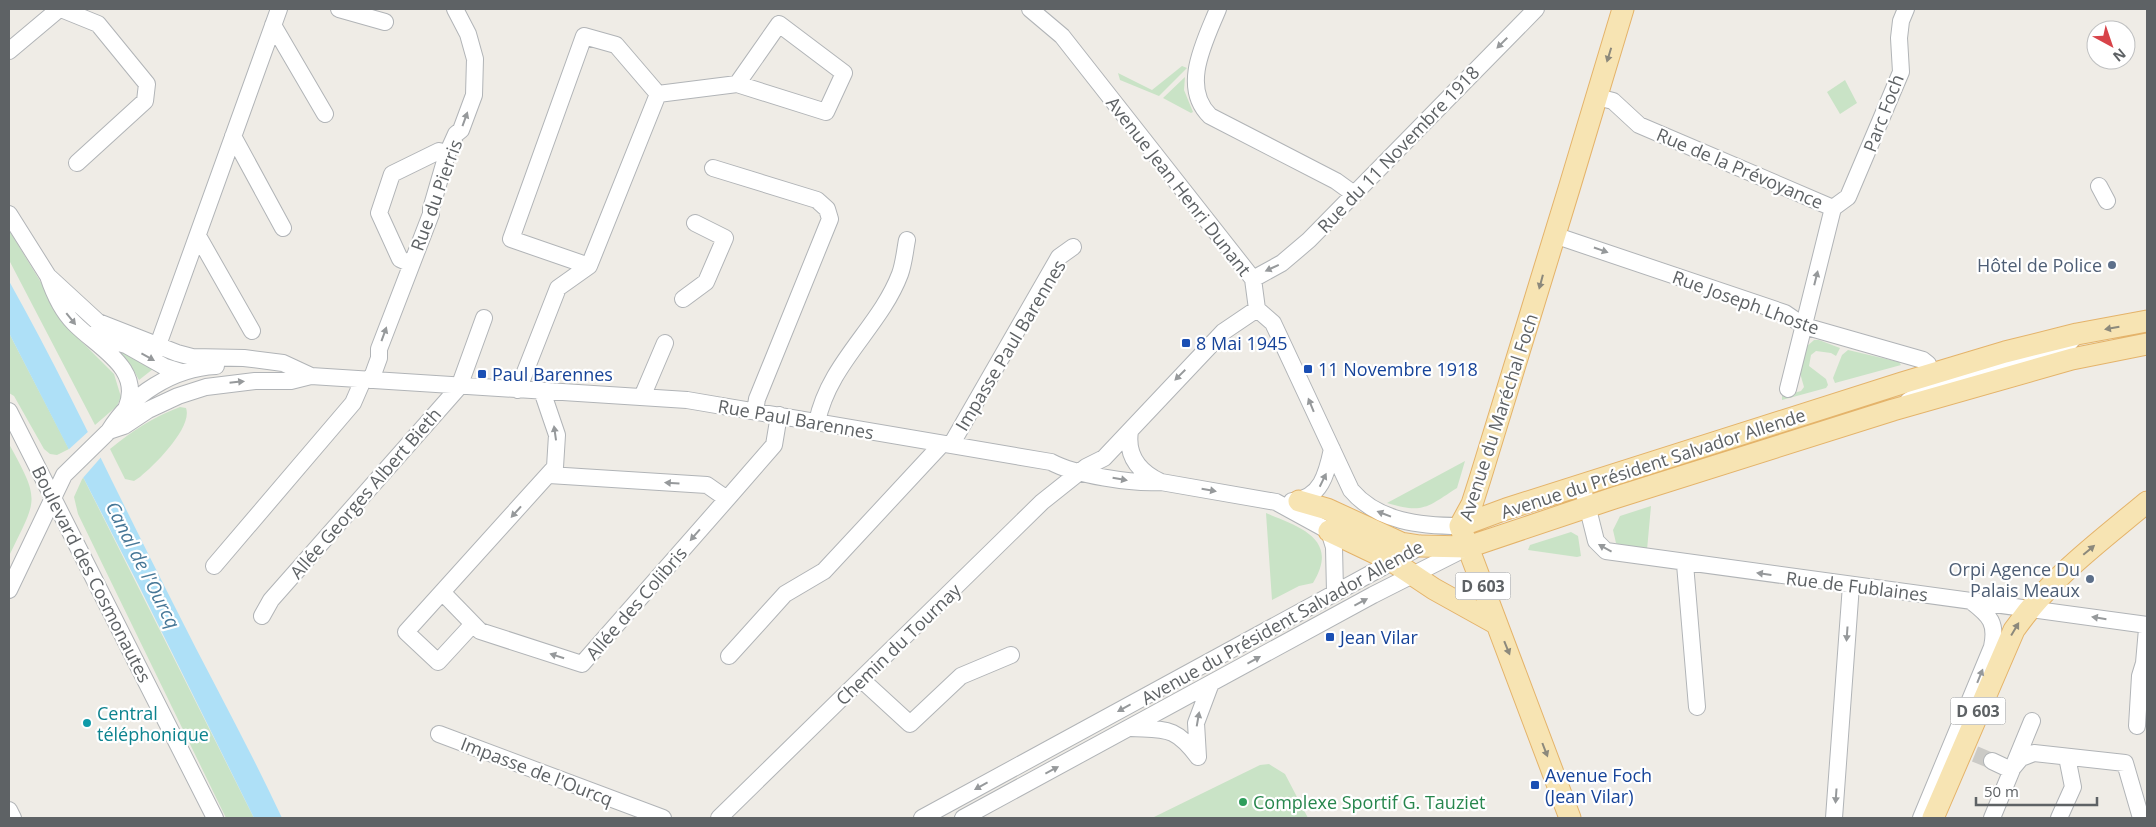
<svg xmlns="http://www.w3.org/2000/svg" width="2156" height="827" font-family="'Open Sans',sans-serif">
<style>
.green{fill:#c9e3c6}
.water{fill:#aee0f7}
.pier{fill:#efece6}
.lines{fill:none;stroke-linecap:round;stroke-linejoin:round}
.minor-tunnel{stroke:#cbcac6;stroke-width:16;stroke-dasharray:16 8;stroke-linecap:butt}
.minor-casing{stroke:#b1b4b7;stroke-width:18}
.major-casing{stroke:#e4b36a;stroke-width:23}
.minor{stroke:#fff;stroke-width:16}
.major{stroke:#f7e4b3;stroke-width:21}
.oneway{fill:#96999b}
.oneway2{fill:#8c897c}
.service-dot{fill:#5c6f8a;stroke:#fff;stroke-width:2}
.transit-dot{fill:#1a4fb4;stroke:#fff;stroke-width:2}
.culture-dot{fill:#0f9aa8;stroke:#fff;stroke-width:2}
.leisure-dot{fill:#2e9e5b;stroke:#fff;stroke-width:2}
.labels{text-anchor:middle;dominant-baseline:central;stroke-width:4.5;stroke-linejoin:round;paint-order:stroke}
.shield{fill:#fff;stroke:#8e9193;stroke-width:1}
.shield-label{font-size:16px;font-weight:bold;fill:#5e6265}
.street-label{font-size:18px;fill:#5e6265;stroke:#fff}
.service-label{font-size:18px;fill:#4e5e75;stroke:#fff;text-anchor:end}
.transit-label{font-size:18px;fill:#164399;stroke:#fff;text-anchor:start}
.culture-label{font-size:18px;fill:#0d838f;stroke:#fff;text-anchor:start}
.leisure-label{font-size:18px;fill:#27864d;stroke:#fff;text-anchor:start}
.water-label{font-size:19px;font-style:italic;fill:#467797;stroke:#fff}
</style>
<rect width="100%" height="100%" fill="#efece6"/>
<!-- green -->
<path class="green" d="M1182,66L1187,68L1159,96L1120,80L1118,73L1152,90Z
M1185,77L1184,90L1193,112L1191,113L1163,98Z
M1845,80L1857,103L1840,114L1827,92Z
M9,230L70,330L114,374L121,397L117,406L95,425L9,260Z
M9,333L69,449L57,455L50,454L44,449L14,396L9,393Z
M1814,340H1819L1840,348L1836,356L1831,353L1816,351L1811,355L1809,366L1826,379L1828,385L1826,388L1782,400V396L1801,391L1804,387L1800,373L1805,348Z
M115,349L132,355L153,369L139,380L130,364Z
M1848,350L1899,362L1901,365L1835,383L1833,378L1842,355Z
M180,407L186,408C193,427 155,465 140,477L134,481L125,479L110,449C132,431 153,417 180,407Z
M9,444C41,502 37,498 9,556Z
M1465,461L1457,488C1427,507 1424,514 1387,503Z
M83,477L254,818H226L78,514L74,497Z
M1651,506L1647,550L1624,547L1616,543L1613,530L1620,516Z
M1266,513C1300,527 1340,539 1313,583L1299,586L1272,600Z
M1571,532L1578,536L1581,556L1577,557L1528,550L1530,545Z
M1269,764L1285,774L1308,818H1152L1260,765Z"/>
<!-- water -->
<path class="water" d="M9,281C69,388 120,500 176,609C211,679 249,747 282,818H254L138,584L9,333Z"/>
<!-- pier -->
<path class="pier" d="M90,430L103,455L82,479L67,451Z"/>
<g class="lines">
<!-- minor-tunnel -->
<path class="minor-tunnel" d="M1975,754L1992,761"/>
<!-- minor casing -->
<g class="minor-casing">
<path id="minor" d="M61,9L98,24L147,84L145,101L77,163
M339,9L385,22
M1030,9L1062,36L1253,279L1257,309L1273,323L1351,490C1378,522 1421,526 1460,526
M1218,9C1205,41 1180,87 1210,116L1336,181L1354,194
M273,25L325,114
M9,51L59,9
M658,94L737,84L826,112L844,73L779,24L737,84
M1597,97L1613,101L1639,125L1833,208
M233,136L283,228
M713,168L817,200L827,209L830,219L757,399L755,411
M2099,186L2107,201
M1833,208L1848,197L1901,72L1899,38L1901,21L1906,9
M9,214L48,276L98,322L177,353L192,357L244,358L283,363L311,376
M1554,235L1785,313L1804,326L1923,360L1928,364L1931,374
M198,236L252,331
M411,264L400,259L379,213L392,174L439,151L447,154
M48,276C54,294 61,310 74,323C98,348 144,368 126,409
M1253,279L1282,263L1309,240L1536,9
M683,299L706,282L725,238L695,223
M91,335L126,345L165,367L181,372
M158,345L279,9
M371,380L379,358V349L431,214V209L447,154L456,134L461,130L474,95L475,59L468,34L455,9
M1788,389L1833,208
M518,390L558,288L589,266L658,94L616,45L584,36L511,239L589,266
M642,397L665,343
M1908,401L1934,385L2063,350L2077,334
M9,411L215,818
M817,422C829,363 880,327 900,274C904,263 905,250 907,240
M109,431C131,395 173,368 216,366
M1130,431C1126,456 1139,472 1161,482
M951,445L1059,257L1073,247
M549,475L707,485L727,499L774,445L779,415
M1582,485L1596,541L1606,551L2147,625
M1292,501C1321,499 1327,473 1332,449
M1685,564L1697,707
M214,566L353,403L363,380
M9,590L64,475L109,431L124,426L148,410L178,396L206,387L255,381H291L311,376L687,400L1051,462C1075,475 1133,484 1161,482L1276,502L1329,531L1334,547L1335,592
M443,593L480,631L582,664L727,499
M262,616L271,600L459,387L484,318
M473,624L438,662L406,632L555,467L557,435L542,391
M2147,629L2144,663H2147
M729,656L785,594L824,571L942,444
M862,680L910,724L961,676L1011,655
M2137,726L2140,676L2144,663
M1131,728C1166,730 1175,726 1198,757
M439,734L663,818
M1198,757L1196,723L1211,683
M1992,761L2011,770L2021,758L2034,753L2125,763L2141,818
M9,810L13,818
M719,818L1042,502L1086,467L1104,458L1223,332L1257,309
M922,818L1425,544
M963,818L1373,595L1468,547
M1834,818L1851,585
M1921,818L1992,647C1997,623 1990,616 1972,602
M1992,818L2032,721
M2059,818L2073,787L2067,757"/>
</g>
<!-- major casing -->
<g class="major-casing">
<path id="major" d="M1299,501L1327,509L1401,543L1420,546L1468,547L1614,498L1893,410L2072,359L2147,344
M1460,526L1506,509L1902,383L2005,352L2077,334L2147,321
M1329,531L1392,561L1434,589L1497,624
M1570,818L1460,526L1472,504L1480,479C1529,322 1576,166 1623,9
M1933,818L2014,630C2052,576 2098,543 2147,502"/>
</g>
<!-- minor -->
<use href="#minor" class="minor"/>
<!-- major -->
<use href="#major" class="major"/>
</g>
<!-- one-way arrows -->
<defs><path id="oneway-solid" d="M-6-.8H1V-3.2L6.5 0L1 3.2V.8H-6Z" transform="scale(1.25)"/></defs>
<g class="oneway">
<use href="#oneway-solid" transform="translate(1502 43) rotate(135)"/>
<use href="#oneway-solid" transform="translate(465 119) rotate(-70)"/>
<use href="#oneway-solid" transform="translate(1601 250) rotate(19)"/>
<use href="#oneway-solid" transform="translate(1272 268) rotate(155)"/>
<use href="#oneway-solid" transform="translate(1816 278) rotate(-76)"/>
<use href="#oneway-solid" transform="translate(71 319) rotate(51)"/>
<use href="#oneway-solid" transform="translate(384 334) rotate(-70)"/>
<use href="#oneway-solid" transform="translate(148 357) rotate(29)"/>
<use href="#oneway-solid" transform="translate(1180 375) rotate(135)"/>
<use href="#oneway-solid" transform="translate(237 382) rotate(-6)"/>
<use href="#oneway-solid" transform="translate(1311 405) rotate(-112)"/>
<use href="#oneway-solid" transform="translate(555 433) rotate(-98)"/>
<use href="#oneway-solid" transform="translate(1120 479) rotate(10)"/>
<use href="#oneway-solid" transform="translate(1323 480) rotate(-64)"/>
<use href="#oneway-solid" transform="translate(672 483) rotate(-176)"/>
<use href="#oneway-solid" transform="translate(1209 490) rotate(10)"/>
<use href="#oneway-solid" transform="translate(516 512) rotate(132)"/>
<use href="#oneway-solid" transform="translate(1384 514) rotate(-159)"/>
<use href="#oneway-solid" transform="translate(695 535) rotate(131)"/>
<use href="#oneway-solid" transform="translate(1605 548) rotate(-151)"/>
<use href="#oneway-solid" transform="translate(1764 574) rotate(-172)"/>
<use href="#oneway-solid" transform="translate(1361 602) rotate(-28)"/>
<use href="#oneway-solid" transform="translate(2099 618) rotate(-171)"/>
<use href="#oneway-solid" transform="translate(1847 634) rotate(94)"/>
<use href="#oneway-solid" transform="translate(557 656) rotate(-162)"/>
<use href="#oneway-solid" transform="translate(1254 660) rotate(-29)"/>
<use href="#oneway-solid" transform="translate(1980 676) rotate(-68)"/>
<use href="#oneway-solid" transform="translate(1124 708) rotate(151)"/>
<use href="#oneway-solid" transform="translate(1198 719) rotate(-80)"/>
<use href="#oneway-solid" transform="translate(1052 770) rotate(-28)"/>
<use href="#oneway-solid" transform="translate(981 786) rotate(151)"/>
<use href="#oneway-solid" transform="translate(1836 796) rotate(94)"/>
</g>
<g class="oneway2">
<use href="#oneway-solid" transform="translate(1609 55) rotate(107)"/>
<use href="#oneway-solid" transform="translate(1541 282) rotate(105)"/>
<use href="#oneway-solid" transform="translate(2112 328) rotate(170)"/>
<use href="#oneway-solid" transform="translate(2089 550) rotate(-40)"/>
<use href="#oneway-solid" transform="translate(2015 629) rotate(-59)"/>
<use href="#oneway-solid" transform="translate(1507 648) rotate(68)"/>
<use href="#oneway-solid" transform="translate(1545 750) rotate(69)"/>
</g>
<!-- markers -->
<g class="service-dot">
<circle cx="2112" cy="265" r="5"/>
<circle cx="2090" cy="579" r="5"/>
</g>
<g class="transit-dot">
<rect x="1181" y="338" width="10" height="10" rx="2.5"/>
<rect x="1303" y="364" width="10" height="10" rx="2.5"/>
<rect x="477" y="369" width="10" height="10" rx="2.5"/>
<rect x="1325" y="632" width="10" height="10" rx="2.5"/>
<rect x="1530" y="780" width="10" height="10" rx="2.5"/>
</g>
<circle class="culture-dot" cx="87" cy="723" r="5"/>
<circle class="leisure-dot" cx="1243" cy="802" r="5"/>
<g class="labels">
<!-- shield labels -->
<g class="shield">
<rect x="1455.5" y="572.5" width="55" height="27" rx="4"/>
<rect x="1950.5" y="697.5" width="55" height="27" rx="4"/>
</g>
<g class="shield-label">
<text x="1483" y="586">D 603</text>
<text x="1978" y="711">D 603</text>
</g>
<!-- street labels -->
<g class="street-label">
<text transform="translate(1883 113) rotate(-69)">Parc Foch</text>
<text transform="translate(1398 149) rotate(-46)">Rue du 11 Novembre 1918</text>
<text transform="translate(1740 168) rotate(23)">Rue de la Prévoyance</text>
<text transform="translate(1179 186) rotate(52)">Avenue Jean Henri Dunant</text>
<text transform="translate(436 195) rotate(-70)">Rue du Pierris</text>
<text transform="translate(1746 302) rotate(20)">Rue Joseph Lhoste</text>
<text transform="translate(1010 345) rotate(-59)">Impasse Paul Barennes</text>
<text transform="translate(1498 417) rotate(-72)">Avenue du Maréchal Foch</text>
<text transform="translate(796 419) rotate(10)">Rue Paul Barennes</text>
<text transform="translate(1653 463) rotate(-18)">Avenue du Président Salvador Allende</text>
<text transform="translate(365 493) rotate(-49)">Allée Georges Albert Bieth</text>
<text transform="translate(92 574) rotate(63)">Boulevard des Cosmonautes</text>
<text transform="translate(1857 586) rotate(7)">Rue de Fublaines</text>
<text transform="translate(636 603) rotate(-49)">Allée des Colibris</text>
<text transform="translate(1282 622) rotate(-29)">Avenue du Président Salvador Allende</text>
<text transform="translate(898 644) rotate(-44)">Chemin du Tournay</text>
<text transform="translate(537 771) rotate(21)">Impasse de l'Ourcq</text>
</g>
<!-- service labels -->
<g class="service-label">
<text x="2102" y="265">Hôtel de Police</text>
<text x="2080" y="569">Orpi Agence Du<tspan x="2080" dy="21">Palais Meaux</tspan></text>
</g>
<!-- transit labels -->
<g class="transit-label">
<text x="1196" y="343">8 Mai 1945</text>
<text x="1318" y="369">11 Novembre 1918</text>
<text x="492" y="374">Paul Barennes</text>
<text x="1340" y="637">Jean Vilar</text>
<text x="1545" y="775">Avenue Foch<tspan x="1545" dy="21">(Jean Vilar)</tspan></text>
</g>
<!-- culture labels -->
<g class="culture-label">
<text x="97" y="713">Central<tspan x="97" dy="21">téléphonique</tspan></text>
</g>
<!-- leisure labels -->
<g class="leisure-label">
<text x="1253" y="802">Complexe Sportif G. Tauziet</text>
</g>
<!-- water labels -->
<g class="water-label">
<text transform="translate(143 565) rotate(63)">Canal de l'Ourcq</text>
</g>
</g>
<!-- border -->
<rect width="2156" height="827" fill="none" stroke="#5e6265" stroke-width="20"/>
<!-- north arrow -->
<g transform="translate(2111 45) rotate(140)"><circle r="24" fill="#ffffff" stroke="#bfc0c1"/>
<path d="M0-4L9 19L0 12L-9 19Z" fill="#d84349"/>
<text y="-8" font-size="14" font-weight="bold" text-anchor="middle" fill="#5e6265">N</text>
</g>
<!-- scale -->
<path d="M1976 797v8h121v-8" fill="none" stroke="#5e6265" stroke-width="2.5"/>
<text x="1984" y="797" font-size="15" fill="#5e6265" stroke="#ffffff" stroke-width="4" paint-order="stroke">50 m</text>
</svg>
